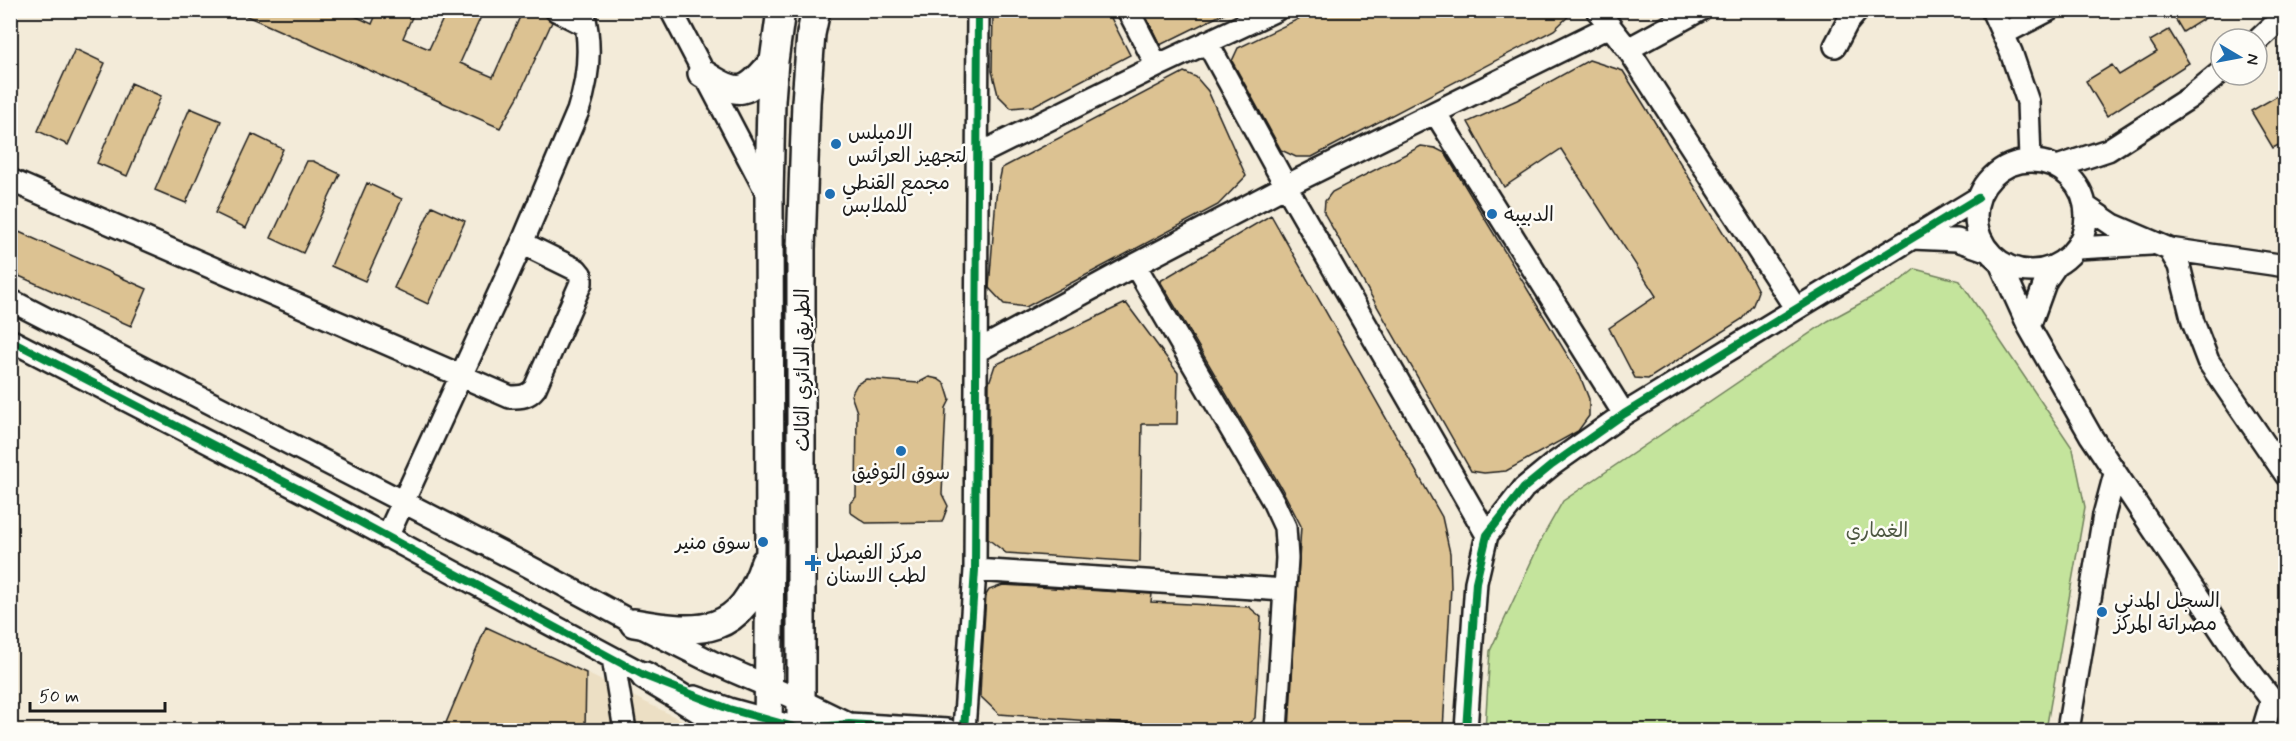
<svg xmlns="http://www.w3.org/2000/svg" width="2296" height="741" font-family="Mynerve,'Playpen Sans Arabic',sans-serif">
	<rect width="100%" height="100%" fill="#f3ebd9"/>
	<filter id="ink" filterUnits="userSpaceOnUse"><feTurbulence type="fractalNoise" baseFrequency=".0167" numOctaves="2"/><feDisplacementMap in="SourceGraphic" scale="12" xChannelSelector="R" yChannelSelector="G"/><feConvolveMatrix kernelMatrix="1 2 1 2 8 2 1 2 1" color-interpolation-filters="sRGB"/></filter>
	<g filter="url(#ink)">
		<!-- built -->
		<path fill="#ecdfc4" d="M 586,673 L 702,730 L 585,730 Z"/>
		<!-- green -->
		<path fill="#c4e49c" stroke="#70805c" stroke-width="1.5" d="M 1915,269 L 1960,281 L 2073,449 L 2085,507 L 2046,730 L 1485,730 L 1490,651 L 1543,536 L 1563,501 L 1828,321 L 1896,284 Z"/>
		<!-- building -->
		<path fill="#dcc292" stroke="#1c1c1c" stroke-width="1.5" d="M 233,10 L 342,10 L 372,24 L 378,10 L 415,10 L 403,38 L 429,49 L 447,10 L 484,10 L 460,63 L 493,77 L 523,10 L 538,10 L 544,13 L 552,22 L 518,97 L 500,128 Z
			M 993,10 L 1107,10 L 1130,55 L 1033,106 L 1011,108 L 998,95 L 992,71 Z
			M 1143,10 L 1231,10 L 1160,45 Z
			M 1317,10 L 1575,10 L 1554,30 L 1312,157 L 1296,157 L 1281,150 L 1232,61 L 1238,48 Z
			M 2170,10 L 2218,10 L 2183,32 Z
			M 2169,30 L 2189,63 L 2107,116 L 2086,81 L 2112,65 L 2119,75 L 2157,52 L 2150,41 Z
			M 75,49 L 105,63 L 68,145 L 38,131 Z
			M 1589,60 L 1623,71 L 1752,279 L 1758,291 L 1753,305 L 1742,319 L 1648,379 L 1635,378 L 1609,328 L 1656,296 L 1561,149 L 1504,187 L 1468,122 L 1517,100 Z
			M 1184,72 L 1196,77 L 1208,91 L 1246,176 L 1218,205 L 1026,307 L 1004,304 L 989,288 L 996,197 L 1002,168 Z
			M 131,83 L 161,96 L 127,176 L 97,163 Z
			M 2286,91 L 2286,141 L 2273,148 L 2251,111 Z
			M 190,108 L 221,121 L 186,203 L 155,190 Z
			M 252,134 L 283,149 L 246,228 L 215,213 Z
			M 1421,146 L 1435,148 L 1445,153 L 1580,376 L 1589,399 L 1589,416 L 1578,431 L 1506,471 L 1484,473 L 1471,471 L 1324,213 L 1325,201 L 1332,192 Z
			M 307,161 L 313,161 L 340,174 L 303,253 L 271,238 Z
			M 367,183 L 402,199 L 365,281 L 331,266 Z
			M 432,206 L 465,221 L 428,304 L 394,288 Z
			M 1271,215 L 1442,517 L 1450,553 L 1451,587 L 1443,730 L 1289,730 L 1301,526 L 1282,489 L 1160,281 Z
			M 10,228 L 147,289 L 131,326 L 10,272 Z
			M 1126,303 L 1178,373 L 1177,424 L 1142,424 L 1140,562 L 1006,553 L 988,539 L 989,383 L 995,365 Z
			M 929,377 L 938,379 L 945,384 L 950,400 L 946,408 L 942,494 L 948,506 L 942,522 L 866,523 L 850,512 L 850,503 L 856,497 L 857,412 L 851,395 L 857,384 L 866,379 L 918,383 Z
			M 1003,585 L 1152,594 L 1151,602 L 1249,607 L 1261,617 L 1255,718 L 1244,727 L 1231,730 L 1206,730 L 999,714 L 980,696 L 981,673 L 986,595 L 989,590 Z
			M 486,627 L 586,673 L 585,730 L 443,730 Z"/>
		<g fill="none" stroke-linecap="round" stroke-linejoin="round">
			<!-- minor casing -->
			<g stroke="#1c1c1c" stroke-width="26">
				<path id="minor" d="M 556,10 L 586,25
					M 671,10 L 769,197
					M 1128,10 L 1157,66
					M 1597,10 L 1628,49 L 1796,309
					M 1992,10 L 2011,52 L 2028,102 L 2030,160
					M 2003,34 L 2049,10
					M 2257,41 L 2286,14
					M 1207,42 L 1286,186 L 1487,535
					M 1835,46 L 1847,23 L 1858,10
					M 1628,49 L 1700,10
					M 1436,114 L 1624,414
					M 977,155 L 1157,66 L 1276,10
					M1976 216a55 55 0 1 1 110 0a55 55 0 1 1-110 0Z
					M 2057,167 L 2108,150 L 2189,98 L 2221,72
					M 10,180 L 510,397 C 521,397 528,397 535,388 L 581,283 L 581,275 L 577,270 L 522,243
					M 2085,206 L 2113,225 L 2169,249 L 2286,266
					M 1912,238 L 1957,240 L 1986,250
					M 2077,248 L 2151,244
					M 2169,249 L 2179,266 L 2193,322 L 2208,361 L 2286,475
					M 2000,263 L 2029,327 L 2091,436 L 2238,656 L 2272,700 L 2263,730
					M 1135,265 L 1273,501 L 1285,527 L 1287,558 L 1276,730
					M 10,300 L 528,566 L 634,623 L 712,662 L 802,701 L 849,724
					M 2029,327 L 2046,280 L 2055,267
					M 10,340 L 310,495 L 658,682
					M 977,351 L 1135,265 L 1286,186 L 1610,26
					M 387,537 L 522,243 L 578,111 C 589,78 592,45 583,10
					M 975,570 L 1285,590
					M 613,658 L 625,730
					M 695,697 L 729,709 L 801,729 L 849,724 L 947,730
					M 964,730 L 975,570 L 978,10
					M 1466,730 L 1476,582 L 1487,535 L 1524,488 L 1552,465 L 1624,414 L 1978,198
					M 2068,730 L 2104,515 L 2115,474"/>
			</g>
			<!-- major casing -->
			<g stroke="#1c1c1c" stroke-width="32">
				<path id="major" d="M 702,73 C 740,98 746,95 774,61
					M 634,623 C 702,635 741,636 765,562
					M 645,676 L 710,715 L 729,730
					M 768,730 L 770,546 L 769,197 L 771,101 L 774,61 L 781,10
					M 801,730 L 801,249 L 806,102 L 811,34 L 816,10"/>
			</g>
			<!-- minor -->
			<use href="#minor" stroke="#fdfcf7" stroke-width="21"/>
			<!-- major -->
			<use href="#major" stroke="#fdfcf7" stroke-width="27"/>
			<!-- cycleway casing -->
			<g stroke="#fdfcf7" stroke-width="11">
				<path id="cycleway" d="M 10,340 L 310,495 L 645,676 L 729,709 L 801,729 L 849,724 L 947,730
					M 964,730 L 975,570 L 978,10
					M 1466,730 L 1476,582 L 1487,535 L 1524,488 L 1552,465 L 1624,414 L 1978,198"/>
			</g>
			<!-- cycleway -->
			<use href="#cycleway" stroke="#00873e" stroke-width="8"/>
		</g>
	</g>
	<!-- markers -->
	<g fill="#1f6fb2" stroke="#fdfcf7" stroke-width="2">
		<circle cx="836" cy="144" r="6"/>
		<circle cx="830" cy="194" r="6"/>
		<circle cx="1492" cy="214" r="6"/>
		<circle cx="901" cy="451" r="6"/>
		<circle cx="763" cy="542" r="6"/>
		<path d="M810 554h6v6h6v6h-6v6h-6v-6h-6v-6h6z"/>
		<circle cx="2102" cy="612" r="6"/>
	</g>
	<g text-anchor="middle" stroke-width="5" stroke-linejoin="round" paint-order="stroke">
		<!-- poi labels -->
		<g font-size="20" fill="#1c1c1c" stroke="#fdfcf7" text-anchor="start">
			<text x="848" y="139">الاميلس<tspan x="848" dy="23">لتجهيز العرائس</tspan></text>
			<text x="842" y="189">مجمع القنطي<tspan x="842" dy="23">للملابس</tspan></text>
			<text x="1504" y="221">الدبيبه</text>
			<text x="901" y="479" text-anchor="middle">سوق التوفيق</text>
			<text x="751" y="549" text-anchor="end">سوق منير</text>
			<text x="826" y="559">مركز الفيصل<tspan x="826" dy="23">لطب الاسنان</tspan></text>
			<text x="2114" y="607">السجل المدني<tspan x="2114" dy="23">مصراتة المركز</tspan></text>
		</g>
		<!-- street labels -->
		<g font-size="20" fill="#1c1c1c" stroke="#fdfcf7">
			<text transform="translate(802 370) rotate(-90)" y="7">الطريق الدائري الثالث</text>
		</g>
		<!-- park labels -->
		<g font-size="20" fill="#4e5842" stroke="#fdfcf7">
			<text x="1877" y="537">الغماري</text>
		</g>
	</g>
	<!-- margin -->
	<rect width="2296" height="741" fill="none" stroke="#fdfcf7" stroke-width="36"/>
	<rect x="18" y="18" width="2260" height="705" fill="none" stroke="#1c1c1c" stroke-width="2" filter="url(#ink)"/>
	<!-- north arrow -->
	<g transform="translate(2239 57) rotate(100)"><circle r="28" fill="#fdfcf7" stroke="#a3a29f" stroke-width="1.5"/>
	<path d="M0-4.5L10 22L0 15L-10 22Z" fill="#1f6fb2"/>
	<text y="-9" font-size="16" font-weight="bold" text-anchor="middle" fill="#1c1c1c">N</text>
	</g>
	<!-- scale -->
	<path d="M30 702v9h135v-9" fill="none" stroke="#1c1c1c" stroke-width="3"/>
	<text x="39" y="702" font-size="18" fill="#1c1c1c" stroke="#fdfcf7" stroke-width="4.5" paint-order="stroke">50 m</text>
</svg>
